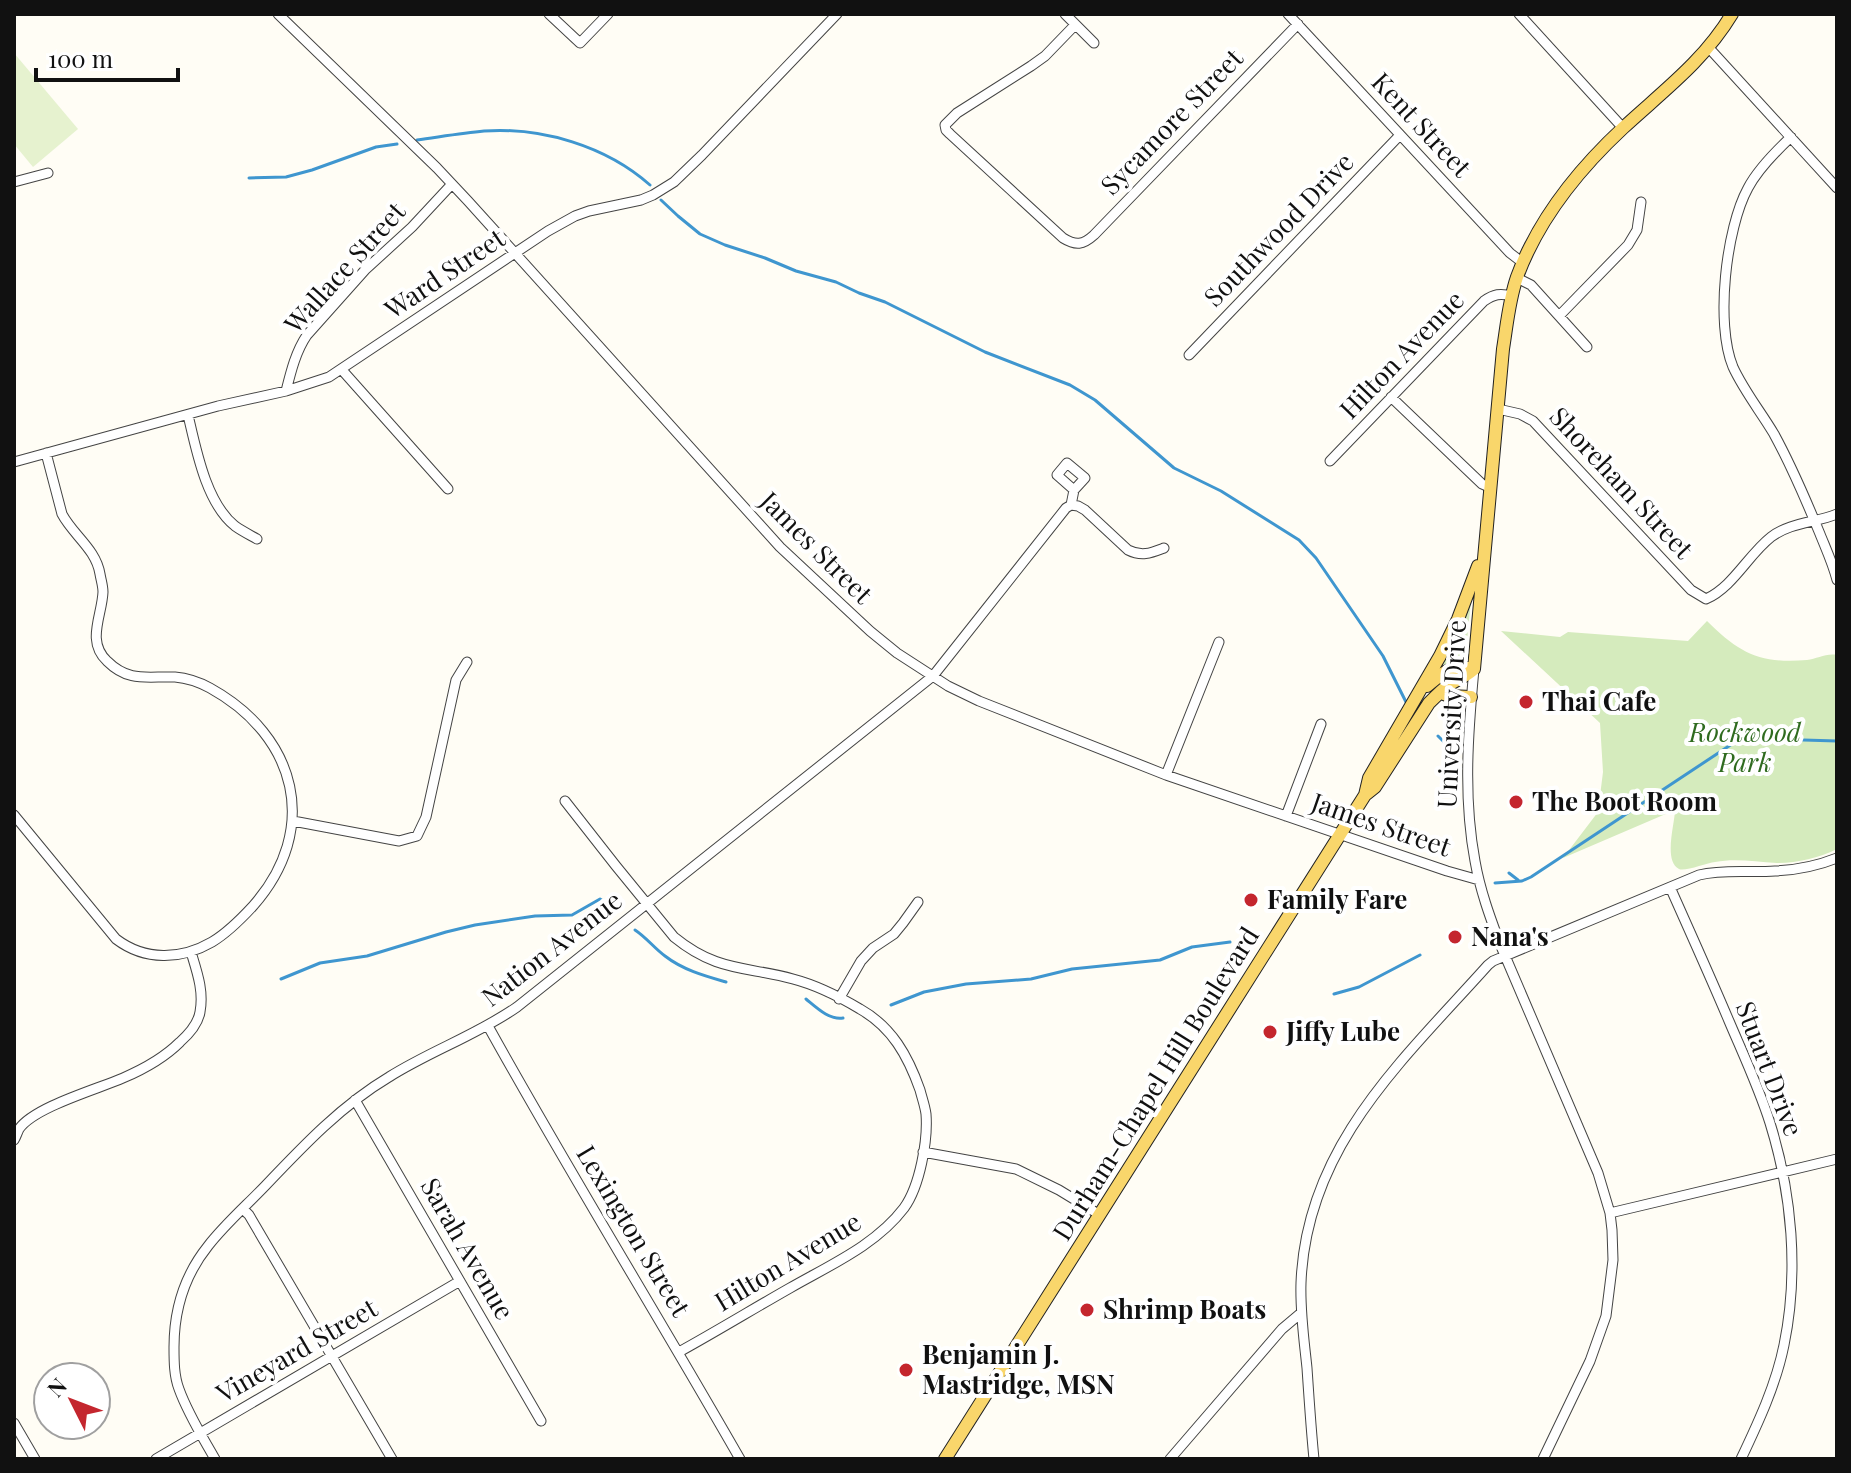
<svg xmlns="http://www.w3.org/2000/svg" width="1851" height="1473" font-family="'Playfair Display',serif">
	<rect width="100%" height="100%" fill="#fffdf5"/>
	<!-- green -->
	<path fill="#d5ebbd" d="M 1471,601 L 1465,659 L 1438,668 Z
		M 1707,621 C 1739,653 1760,664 1807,660 C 1817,659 1826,653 1837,655 L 1837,849 C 1818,858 1798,863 1777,863 C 1755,862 1736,858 1715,862 C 1707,863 1684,872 1679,869 C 1663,861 1675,823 1675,810 L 1563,858 L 1598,812 L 1603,772 L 1600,723 L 1501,631 L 1560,637 L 1568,632 L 1688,641 Z"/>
	<!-- pitch -->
	<path fill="#e6f2cf" d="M 14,53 L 78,129 L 33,167 L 14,144 Z"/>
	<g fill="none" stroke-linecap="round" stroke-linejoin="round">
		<!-- stream -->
		<path stroke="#3f96cf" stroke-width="3" d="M 417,140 C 439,137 462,133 484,131 C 542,127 606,146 650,185
			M 249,178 L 286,177 L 312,170 L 376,147 L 397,144
			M 661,200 L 678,216 L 700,234 L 725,245 L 765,258 L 796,271 L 836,282 L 859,293 L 885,302 L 985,352 L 1070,385 L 1095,400 L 1174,468 L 1221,491 L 1299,540 L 1316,558 L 1383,656 L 1406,702
			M 1438,736 L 1455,753
			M 1509,873 L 1518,880
			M 1495,883 L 1522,881 L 1531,877 L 1741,738 L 1837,741
			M 635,930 C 647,938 654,948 665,956 C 683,970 705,976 726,982
			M 281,979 L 320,963 L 367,956 L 446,932 L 475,925 L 535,916 L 572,915 L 600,899 L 603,901 L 603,905 L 610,911
			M 1334,994 L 1359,987 L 1420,955
			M 806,999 C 817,1008 829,1020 843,1018
			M 891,1005 L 924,992 L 966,984 L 1031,979 L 1072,969 L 1160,960 L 1192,947 L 1230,942"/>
		<!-- minor casing -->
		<g stroke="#444" stroke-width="11">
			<path id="minor" d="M 278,14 L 437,168 L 468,201 L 780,547 L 870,631 L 897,653 L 948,686 L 979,701 L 1166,775 L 1447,871 L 1479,880
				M 549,14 L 580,43 L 608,14
				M 1065,14 L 1094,43
				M 1288,14 L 1510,253 L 1523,263
				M 1519,14 L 1623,128
				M 1075,25 L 1045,56 L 1031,66 L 957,113 L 945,125 L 946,130 L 950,134 L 1063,238 C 1076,246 1083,245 1094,235 L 1298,24
				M 1709,48 L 1837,188
				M 1791,137 C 1775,152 1758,169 1748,188 C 1726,228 1715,324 1733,367 C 1744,391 1761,412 1774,434 C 1792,467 1806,500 1820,534 C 1826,549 1833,564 1837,580
				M 14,182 L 48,173
				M 1517,278 L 1531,285 L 1587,347
				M 1559,316 L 1628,245 L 1637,230 L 1641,202
				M 1189,355 L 1400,135
				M 342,370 L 448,489
				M 286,391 C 291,371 296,351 307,335 L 365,270 L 412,227 L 452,184
				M 1391,397 L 1482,484 L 1491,488
				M 1498,409 L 1520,414 L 1533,421 L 1691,590 L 1706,599 C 1733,587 1748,555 1771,537 C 1791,522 1815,523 1837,514
				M 188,415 C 196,449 206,503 235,526 C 242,531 250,535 257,539
				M 1330,461 L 1484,301 C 1494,294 1500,293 1512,296
				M 14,462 L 218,406 L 286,391 L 329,377 L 548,231 L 575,216 L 589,211 L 641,200 L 653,195 L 674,182 L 702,155 L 837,14
				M 1071,505 L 1078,506 L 1085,510 L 1128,550 C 1142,557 1151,553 1164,548
				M 1071,505 L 1074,490 L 1085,478 L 1067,463 L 1057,475 L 1074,490
				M 1474,669 C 1468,733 1463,797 1475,861 C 1480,890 1490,917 1500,944 L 1598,1173 L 1610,1213 L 1612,1230 L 1613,1260 L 1606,1316 L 1590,1361 L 1543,1459
				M 1166,775 L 1219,642
				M 565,801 L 616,866 L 674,937 C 717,972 745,966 793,979 C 816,985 840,997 860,1009 C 892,1027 908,1056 920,1090 C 922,1098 925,1106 926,1114 C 928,1140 920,1186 904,1208 C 876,1245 830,1265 790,1288 C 753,1309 717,1331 679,1352
				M 14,815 L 116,939 C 145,961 181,960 212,942 C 227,933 241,919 253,906 C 321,829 297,736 210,688 C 199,682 187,678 175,677 C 148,676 129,683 107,661 C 86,641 102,616 103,592 C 103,586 101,580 100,574 C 96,549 73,535 62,514 L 46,453
				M 1286,816 L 1321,724
				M 293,821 L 399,841 L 417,836 L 426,817 L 456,680 L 467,662
				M 1670,887 C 1690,932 1710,976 1729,1021 C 1743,1054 1759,1088 1770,1123 C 1792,1194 1799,1272 1784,1345 C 1776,1385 1758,1423 1741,1459
				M 839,999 L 861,961 L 873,948 L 894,934 L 903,923 L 918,902
				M 488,1026 C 569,1172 657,1314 740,1459
				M 355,1100 L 541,1421
				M 14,1140 C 16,1137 17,1133 19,1129 C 34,1107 98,1089 123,1078 C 144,1069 164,1058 180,1042 C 189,1034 198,1024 200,1012 C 204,991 197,972 191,952
				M 923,1152 L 1016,1169 L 1059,1190 L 1100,1215
				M 243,1209 L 249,1215 L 392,1459
				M 1610,1213 L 1837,1159
				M 14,1423 L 35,1459
				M 156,1459 L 460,1281
				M 215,1459 C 202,1436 188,1414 179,1389 C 174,1376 174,1361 174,1347 C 174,1309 184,1276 208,1246 C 225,1224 247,1205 266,1185 C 304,1145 342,1105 389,1077 C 430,1051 477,1035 517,1007 L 933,676 L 1066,508 L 1071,505
				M 1170,1459 L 1282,1329 L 1301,1313
				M 1314,1459 C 1311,1429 1309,1398 1307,1368 C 1304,1339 1300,1312 1301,1283 C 1306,1146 1403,1060 1488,965 L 1493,961 L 1699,875 C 1724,869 1749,873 1775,871 C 1797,870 1817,866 1837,858"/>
		</g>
		<!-- major casing -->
		<g stroke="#222" stroke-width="14">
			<path id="major" d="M 1474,669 L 1503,349 C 1507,324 1509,300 1517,277 C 1538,220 1579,169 1623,128 C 1663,91 1703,62 1732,14
				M 1427,686 C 1445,672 1449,664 1474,669
				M 1441,693 L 1449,696 L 1471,697
				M 1365,795 L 1369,778 L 1440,656 L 1458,619 L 1478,566
				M 945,1459 L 1365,795 L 1375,787 L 1429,703 C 1435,697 1443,689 1450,684 C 1459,679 1466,676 1474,669"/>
		</g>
		<!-- minor -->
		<use href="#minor" stroke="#fff" stroke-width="9"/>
		<!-- major -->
		<use href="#major" stroke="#f9d66b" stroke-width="12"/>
	</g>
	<!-- markers -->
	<g fill="#c4262e" stroke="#fff" stroke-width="3">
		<circle cx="1526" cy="702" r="8"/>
		<circle cx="1516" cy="802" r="8"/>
		<circle cx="1251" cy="900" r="8"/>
		<circle cx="1455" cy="937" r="8"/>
		<circle cx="1270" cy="1032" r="8"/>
		<circle cx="1087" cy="1310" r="8"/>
		<circle cx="906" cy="1370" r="8"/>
	</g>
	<g text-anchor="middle" stroke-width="8" stroke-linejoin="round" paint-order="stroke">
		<!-- street labels -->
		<g font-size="26" fill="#111" stroke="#fff">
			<text transform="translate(1172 122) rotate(-46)" y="9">Sycamore Street</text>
			<text transform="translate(1421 125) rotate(47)" y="9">Kent Street</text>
			<text transform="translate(1279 230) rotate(-46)" y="9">Southwood Drive</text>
			<text transform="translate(345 268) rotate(-48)" y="9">Wallace Street</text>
			<text transform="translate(445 274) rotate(-34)" y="9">Ward Street</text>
			<text transform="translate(1402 355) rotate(-46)" y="9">Hilton Avenue</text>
			<text transform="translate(1621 483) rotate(47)" y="9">Shoreham Street</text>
			<text transform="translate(816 548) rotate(45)" y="9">James Street</text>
			<text transform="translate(1452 714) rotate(-87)" y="9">University Drive</text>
			<text transform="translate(1381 825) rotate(19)" y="9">James Street</text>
			<text transform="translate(552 949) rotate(-38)" y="9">Nation Avenue</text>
			<text transform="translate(1769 1069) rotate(69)" y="9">Stuart Drive</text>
			<text transform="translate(1156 1084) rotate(-58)" y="9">Durham-Chapel Hill Boulevard</text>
			<text transform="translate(633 1231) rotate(59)" y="9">Lexington Street</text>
			<text transform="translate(467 1249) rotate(60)" y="9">Sarah Avenue</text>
			<text transform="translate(788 1262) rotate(-31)" y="9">Hilton Avenue</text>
			<text transform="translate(297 1351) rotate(-30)" y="9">Vineyard Street</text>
		</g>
		<!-- poi labels -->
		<g font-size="26" font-weight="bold" fill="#111" stroke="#fff" text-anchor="start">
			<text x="1542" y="711">Thai Cafe</text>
			<text x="1532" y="811">The Boot Room</text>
			<text x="1267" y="909">Family Fare</text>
			<text x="1471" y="946">Nana's</text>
			<text x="1286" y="1041">Jiffy Lube</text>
			<text x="1103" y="1319">Shrimp Boats</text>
			<text x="922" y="1364">Benjamin J.<tspan x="922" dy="30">Mastridge, MSN</tspan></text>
		</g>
		<!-- park labels -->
		<g font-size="26" font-style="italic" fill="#2f6b1f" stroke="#fff">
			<text x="1745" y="742">Rockwood<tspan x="1745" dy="30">Park</tspan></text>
		</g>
	</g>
	<!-- border -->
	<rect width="1851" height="1473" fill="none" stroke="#111111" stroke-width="32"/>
	<!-- north arrow -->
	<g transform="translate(72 1401) rotate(312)"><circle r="38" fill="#ffffff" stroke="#a0a0a0" stroke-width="2"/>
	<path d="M0-6L14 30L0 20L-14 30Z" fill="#c4262e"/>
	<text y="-12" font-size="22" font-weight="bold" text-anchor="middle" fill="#111111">N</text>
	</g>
	<!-- scale -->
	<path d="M36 68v12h142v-12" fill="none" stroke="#111111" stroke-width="4"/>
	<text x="48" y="68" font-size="24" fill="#111111" stroke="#ffffff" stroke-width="6" paint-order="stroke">100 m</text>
</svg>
